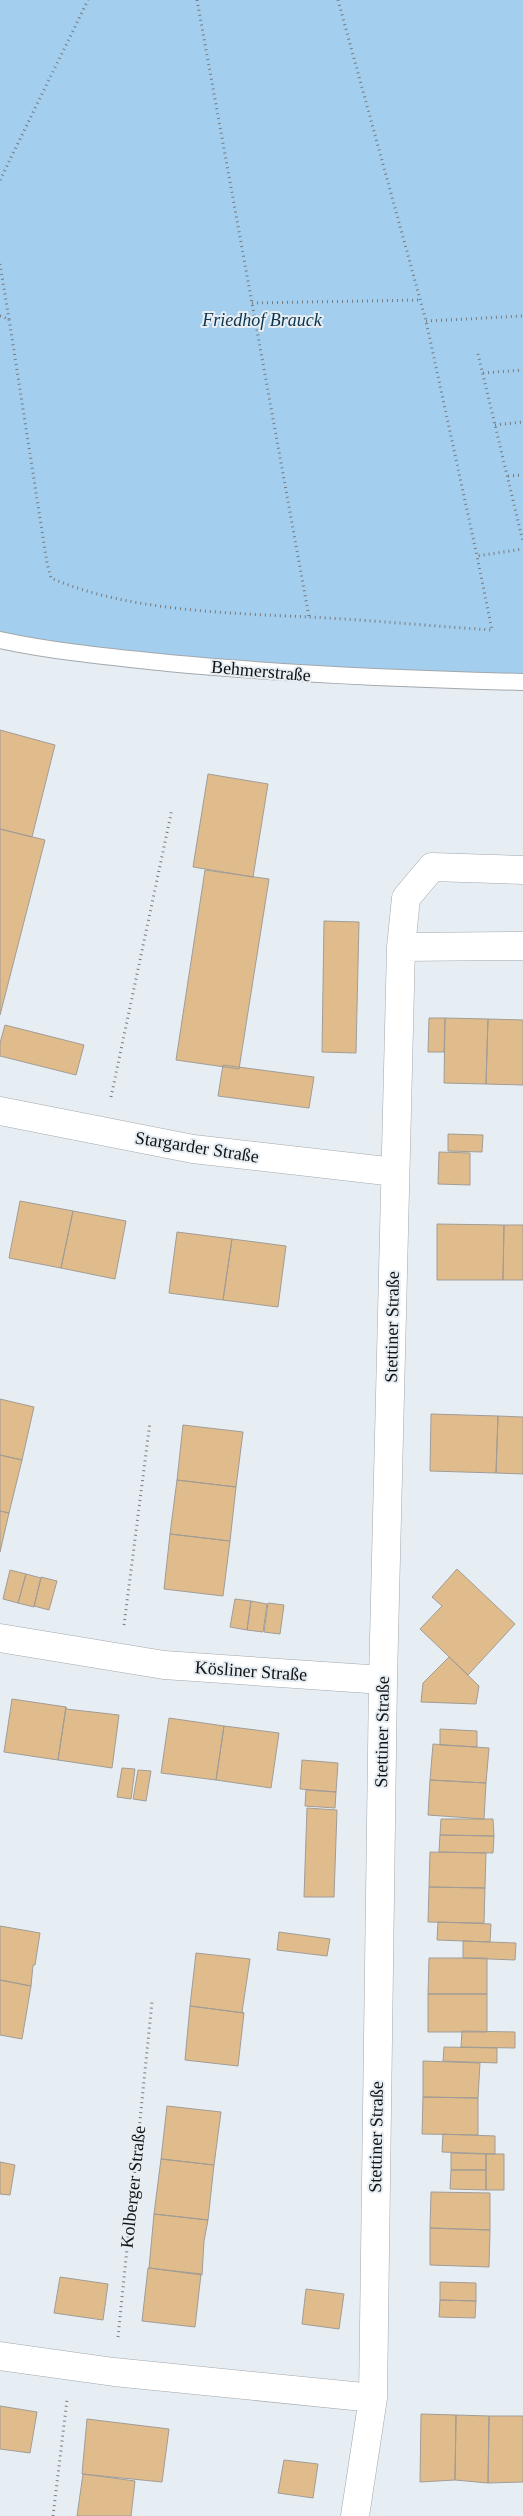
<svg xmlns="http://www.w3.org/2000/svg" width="523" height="2516" font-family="Georgia,serif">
	<rect width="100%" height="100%" fill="#e7eef3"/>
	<!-- green -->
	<path fill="#a4ceed" d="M 0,0 L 523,0 L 523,682 L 372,679 L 0,640 Z"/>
	<!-- building -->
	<path fill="#e0bc8d" stroke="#a19c96" d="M 0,730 L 55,745 L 32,837 L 0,829 Z
		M 208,774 L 268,784 L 253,877 L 193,867 Z
		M 0,829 L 45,840 L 0,1015 Z
		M 205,870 L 269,879 L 239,1069 L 176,1060 Z
		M 324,921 L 359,922 L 356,1053 L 322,1052 Z
		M 429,1018 L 445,1018 L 444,1052 L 428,1052 Z
		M 445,1018 L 488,1019 L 486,1084 L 444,1083 Z
		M 488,1019 L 523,1020 L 523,1085 L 486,1084 Z
		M 5,1025 L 84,1045 L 76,1075 L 0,1056 L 0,1043 Z
		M 223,1065 L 314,1077 L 309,1108 L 218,1096 Z
		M 448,1134 L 483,1135 L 482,1152 L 448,1151 Z
		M 439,1152 L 470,1153 L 470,1185 L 438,1184 Z
		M 20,1201 L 73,1211 L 61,1268 L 9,1258 Z
		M 73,1211 L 126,1221 L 115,1279 L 61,1268 Z
		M 437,1224 L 504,1225 L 503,1280 L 437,1280 Z
		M 504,1225 L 523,1225 L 523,1280 L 503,1280 Z
		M 177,1232 L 232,1239 L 223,1300 L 169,1293 Z
		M 232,1239 L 286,1246 L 278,1307 L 223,1300 Z
		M 0,1399 L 34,1407 L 22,1460 L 0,1455 Z
		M 431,1414 L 498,1416 L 496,1473 L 430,1471 Z
		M 498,1416 L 523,1417 L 523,1474 L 496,1473 Z
		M 183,1425 L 243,1432 L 236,1487 L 177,1480 Z
		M 0,1455 L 22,1460 L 9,1513 L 0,1511 Z
		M 177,1480 L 236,1487 L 230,1541 L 170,1534 Z
		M 0,1511 L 9,1513 L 0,1552 Z
		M 170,1534 L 230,1541 L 223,1596 L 164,1589 Z
		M 457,1569 L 515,1624 L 468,1675 L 420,1629 L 442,1606 L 432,1597 Z
		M 10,1570 L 26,1574 L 18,1603 L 3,1599 Z
		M 26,1574 L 41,1578 L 34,1607 L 18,1603 Z
		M 41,1577 L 57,1581 L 49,1610 L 34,1606 Z
		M 235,1599 L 251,1601 L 247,1630 L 230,1627 Z
		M 251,1601 L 267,1604 L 263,1632 L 247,1630 Z
		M 268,1603 L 284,1605 L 280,1634 L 264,1632 Z
		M 449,1657 L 479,1686 L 476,1704 L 421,1702 L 423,1683 Z
		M 12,1699 L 66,1707 L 58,1760 L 4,1752 Z
		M 66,1707 L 66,1709 L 119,1715 L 112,1768 L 58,1760 Z
		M 169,1718 L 224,1726 L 216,1780 L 161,1773 Z
		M 224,1726 L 279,1733 L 271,1788 L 216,1780 Z
		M 440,1729 L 477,1731 L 477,1747 L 440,1745 Z
		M 433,1744 L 489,1748 L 486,1783 L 430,1780 Z
		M 302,1760 L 338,1763 L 336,1792 L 300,1789 Z
		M 122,1768 L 135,1769 L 131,1799 L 117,1797 Z
		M 138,1770 L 151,1771 L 146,1801 L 133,1799 Z
		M 430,1780 L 486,1783 L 484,1819 L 428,1815 Z
		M 306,1790 L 336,1792 L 335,1808 L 305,1806 Z
		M 307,1808 L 337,1810 L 334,1897 L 304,1897 Z
		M 441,1819 L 493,1819 L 494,1836 L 440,1835 Z
		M 440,1835 L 494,1836 L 493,1853 L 439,1852 Z
		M 430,1852 L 486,1853 L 485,1888 L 429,1887 Z
		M 429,1887 L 485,1888 L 484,1923 L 428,1922 Z
		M 438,1922 L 491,1924 L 490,1942 L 437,1940 Z
		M 0,1926 L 40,1933 L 35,1965 L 33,1965 L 31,1986 L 0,1980 Z
		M 279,1932 L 330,1939 L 327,1956 L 277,1950 Z
		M 463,1941 L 516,1943 L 515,1960 L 463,1958 Z
		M 196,1953 L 250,1959 L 242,2012 L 244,2013 L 190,2006 Z
		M 429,1958 L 487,1958 L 487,1994 L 428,1994 Z
		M 0,1980 L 31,1986 L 22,2039 L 0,2035 Z
		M 428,1994 L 487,1994 L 487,2032 L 428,2032 Z
		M 190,2006 L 244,2013 L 238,2066 L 185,2060 Z
		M 462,2031 L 515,2032 L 515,2048 L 461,2047 Z
		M 444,2047 L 497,2048 L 497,2063 L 443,2061 Z
		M 423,2061 L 480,2063 L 478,2098 L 423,2097 Z
		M 423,2097 L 478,2098 L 478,2135 L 422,2134 Z
		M 167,2106 L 221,2112 L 214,2165 L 161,2159 Z
		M 443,2134 L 495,2136 L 495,2154 L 442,2152 Z
		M 451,2153 L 486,2154 L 486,2170 L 451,2170 Z
		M 486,2154 L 504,2154 L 504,2190 L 486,2190 Z
		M 161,2159 L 214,2165 L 208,2220 L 154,2214 Z
		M 0,2162 L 15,2165 L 10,2195 L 0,2194 Z
		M 451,2170 L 486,2170 L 486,2190 L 450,2189 Z
		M 431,2192 L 490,2193 L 490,2230 L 430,2228 Z
		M 154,2214 L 208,2220 L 204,2241 L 202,2275 L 149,2268 Z
		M 430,2228 L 490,2230 L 489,2267 L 430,2265 Z
		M 148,2268 L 149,2268 L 201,2274 L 195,2327 L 142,2321 Z
		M 60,2277 L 108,2284 L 103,2320 L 54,2313 Z
		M 440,2282 L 476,2283 L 476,2301 L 440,2300 Z
		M 306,2289 L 344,2294 L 339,2329 L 302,2324 Z
		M 440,2300 L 476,2301 L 475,2318 L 439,2317 Z
		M 0,2406 L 37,2412 L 30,2453 L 0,2449 Z
		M 421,2414 L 456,2415 L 455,2480 L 420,2482 Z
		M 456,2415 L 489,2416 L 488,2483 L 455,2480 Z
		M 489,2416 L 523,2416 L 523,2482 L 488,2483 Z
		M 87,2419 L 169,2429 L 162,2482 L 82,2474 Z
		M 284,2460 L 318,2464 L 313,2498 L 278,2493 Z
		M 83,2474 L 135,2481 L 131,2516 L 77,2516 Z"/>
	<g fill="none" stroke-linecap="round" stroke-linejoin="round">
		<!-- service casing -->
		<g stroke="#a2a8ad" stroke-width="18">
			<path id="service" d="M 0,640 C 56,652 112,657 168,663 C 287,674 404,679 523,682"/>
		</g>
		<!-- minor casing -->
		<g stroke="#a2a8ad" stroke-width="29">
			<path id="minor" d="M 523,870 L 432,867 L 406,898 L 401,947 L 523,946
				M 0,1111 L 193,1149 L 395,1172
				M 0,1638 L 164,1665 L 383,1680
				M 0,2356 L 114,2372 L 373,2398
				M 355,2516 L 373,2398 L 383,1680 L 401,947"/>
		</g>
		<!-- path -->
		<path stroke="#777b7e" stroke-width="3" stroke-dasharray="1 4" stroke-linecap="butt" d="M 197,0 L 309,617
			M 338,0 L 426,321 L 477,556
			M 0,180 L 88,0
			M 0,264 L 9,319
			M 252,303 L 420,300
			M 0,316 L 9,319 L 47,563 L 51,578 C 126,611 228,613 309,617 C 370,620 431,626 492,630 L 477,556 L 523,549
			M 426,321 L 523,316
			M 478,354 L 523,542
			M 483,373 L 523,370
			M 495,425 L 523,422
			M 508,476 L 523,475
			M 111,1097 L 172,809
			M 124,1625 L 150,1422
			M 118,2337 L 152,2002
			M 53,2516 L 67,2400"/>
		<!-- service -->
		<use href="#service" stroke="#fff" stroke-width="16"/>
		<!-- minor -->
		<use href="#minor" stroke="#fff" stroke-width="28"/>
	</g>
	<g text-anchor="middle" stroke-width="4" stroke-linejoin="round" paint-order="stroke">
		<!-- park labels -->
		<g font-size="18" font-style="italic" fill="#0b344d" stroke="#e7eef3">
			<text x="262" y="326">Friedhof Brauck</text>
		</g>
		<!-- street labels -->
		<g font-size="18" fill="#101214" stroke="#e7eef3">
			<text transform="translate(261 671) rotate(5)" y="6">Behmerstraße</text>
			<text transform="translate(197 1147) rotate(9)" y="6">Stargarder Straße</text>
			<text transform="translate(392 1327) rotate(-89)" y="6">Stettiner Straße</text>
			<text transform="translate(251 1671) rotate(4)" y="6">Kösliner Straße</text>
			<text transform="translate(382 1732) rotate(-89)" y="6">Stettiner Straße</text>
			<text transform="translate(376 2137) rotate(-89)" y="6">Stettiner Straße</text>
			<text transform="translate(133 2187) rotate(-84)" y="6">Kolberger Straße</text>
		</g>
	</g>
</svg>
